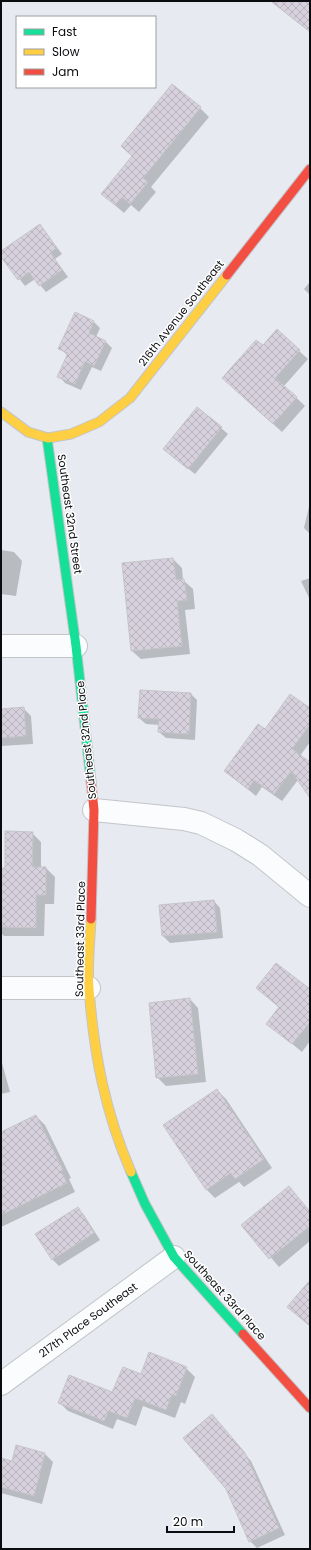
<svg xmlns="http://www.w3.org/2000/svg" width="311" height="1550" font-family="Poppins,sans-serif">
	<defs>
		<pattern id="building-cross-hatch" width="8" height="8" patternUnits="userSpaceOnUse"><rect width="8" height="8" fill="#d7d1de"/><path d="M0 0l8 8M0 8l8-8" fill="none" stroke="#b7b2bd"/></pattern>
	</defs>
	<rect width="100%" height="100%" fill="#e7eaf0"/>
	<!-- shadow -->
	<path fill="#0003" d="M 270,1 L 310,1 L 310,32 Z
		M 200,108 L 209,117 L 151,187 L 156,192 L 139,212 L 131,205 L 124,213 L 102,194 L 133,157 L 122,146 Z
		M 40,225 L 62,254 L 55,259 L 68,277 L 46,292 L 35,279 L 25,286 L 1,255 L 1,252 Z
		M 310,282 L 310,295 L 304,289 Z
		M 94,322 L 100,328 L 96,337 L 105,341 L 112,348 L 101,371 L 92,367 L 81,390 L 65,383 L 59,376 L 68,356 L 60,348 Z
		M 277,331 L 308,359 L 284,386 L 305,406 L 282,432 L 232,387 Z
		M 221,428 L 228,434 L 195,474 L 171,455 Z
		M 310,502 L 310,534 L 304,528 Z
		M 1,550 L 14,552 L 22,561 L 16,596 L 1,594 Z
		M 173,559 L 182,568 L 183,580 L 193,589 L 195,609 L 185,610 L 190,654 L 141,659 L 132,651 Z
		M 310,578 L 310,600 L 301,581 Z
		M 191,694 L 197,700 L 195,740 L 166,738 L 159,732 L 160,725 L 146,724 L 139,718 Z
		M 23,708 L 31,716 L 33,744 L 1,746 L 1,710 Z
		M 310,710 L 310,742 L 300,756 L 310,766 L 310,797 L 298,780 L 282,801 L 262,787 L 256,796 L 225,771 L 265,731 Z
		M 32,833 L 41,842 L 41,868 L 46,868 L 55,877 L 54,904 L 45,904 L 44,936 L 4,936 L 1,933 L 1,869 L 6,869 Z
		M 214,901 L 220,908 L 223,938 L 170,943 L 163,936 L 160,906 Z
		M 258,988 L 310,990 L 310,1041 L 302,1052 L 267,1023 L 280,1008 Z
		M 190,999 L 198,1008 L 206,1082 L 166,1086 L 157,1077 Z
		M 1,1059 L 10,1092 L 1,1094 Z
		M 217,1090 L 226,1099 L 272,1168 L 244,1187 L 239,1182 L 215,1198 L 206,1189 Z
		M 36,1116 L 45,1125 L 71,1178 L 69,1179 L 75,1192 L 1,1227 L 1,1133 Z
		M 289,1187 L 310,1211 L 310,1241 L 279,1267 L 243,1225 Z
		M 78,1208 L 84,1215 L 100,1240 L 59,1266 L 52,1259 Z
		M 186,1368 L 195,1377 L 185,1404 L 181,1402 L 175,1418 L 143,1406 L 136,1426 L 117,1419 L 113,1429 L 68,1411 L 59,1402 L 113,1394 L 141,1375 Z
		M 212,1415 L 251,1461 L 285,1535 L 257,1548 L 250,1541 Z
		M 45,1454 L 53,1462 L 42,1504 L 1,1493 L 1,1459 L 12,1462 Z"/>
	<!-- building -->
	<path fill="url(#building-cross-hatch)" stroke="#c5c5ca" d="M 271,1 L 310,1 L 310,32 Z
		M 172,84 L 201,107 L 143,178 L 148,182 L 130,204 L 122,197 L 115,205 L 101,194 L 132,156 L 121,146 Z
		M 40,224 L 57,248 L 50,252 L 62,270 L 39,286 L 29,272 L 18,280 L 1,257 L 1,251 Z
		M 75,312 L 94,321 L 89,333 L 106,341 L 94,366 L 85,361 L 75,384 L 57,377 L 68,353 L 58,349 Z
		M 277,329 L 300,350 L 275,378 L 297,397 L 273,424 L 222,378 L 256,340 L 263,345 Z
		M 197,407 L 222,427 L 188,469 L 163,449 Z
		M 173,558 L 176,580 L 184,579 L 187,600 L 177,601 L 182,646 L 131,651 L 122,563 Z
		M 140,690 L 191,693 L 189,734 L 158,732 L 159,719 L 138,718 Z
		M 290,694 L 310,708 L 310,724 L 292,749 L 310,762 L 310,798 L 291,771 L 274,794 L 254,780 L 248,789 L 224,771 L 258,724 L 265,729 Z
		M 24,707 L 26,736 L 1,738 L 1,709 Z
		M 5,831 L 33,832 L 32,867 L 46,867 L 46,895 L 36,895 L 36,928 L 1,927 L 1,868 L 5,868 Z
		M 214,900 L 217,932 L 162,936 L 159,905 Z
		M 276,963 L 310,989 L 310,1022 L 292,1044 L 266,1024 L 279,1007 L 256,988 Z
		M 190,998 L 198,1074 L 156,1078 L 149,1003 Z
		M 217,1089 L 264,1159 L 235,1179 L 231,1173 L 206,1190 L 163,1125 Z
		M 36,1115 L 63,1170 L 61,1171 L 67,1183 L 1,1215 L 1,1132 Z
		M 289,1186 L 310,1212 L 310,1226 L 269,1259 L 241,1225 Z
		M 78,1207 L 94,1233 L 52,1260 L 35,1234 Z
		M 310,1280 L 310,1326 L 287,1307 Z
		M 149,1352 L 187,1367 L 176,1396 L 172,1394 L 166,1410 L 135,1398 L 127,1418 L 109,1411 L 104,1421 L 58,1403 L 69,1375 L 112,1392 L 123,1367 L 141,1374 Z
		M 212,1414 L 245,1453 L 279,1528 L 249,1542 L 226,1489 L 183,1438 Z
		M 16,1445 L 45,1453 L 34,1496 L 1,1487 L 1,1458 L 12,1461 Z"/>
	<g fill="none" stroke-linecap="round" stroke-linejoin="round">
		<!-- street casing -->
		<g stroke="#c3c5c9" stroke-width="24">
			<path id="street" d="M 1,646 L 76,646
				M 94,810 L 184,819 L 201,823 L 236,840 L 260,855 L 310,896
				M 1,988 L 89,988
				M 1,1384 L 174,1257"/>
		</g>
		<!-- fast casing -->
		<g stroke="#c3c5c9" stroke-width="11">
			<path id="fast" d="M 47,438 L 76,646 L 91,781
				M 131,1172 L 145,1204 L 174,1257 L 243,1334"/>
		</g>
		<!-- slow casing -->
		<g stroke="#c3c5c9" stroke-width="11">
			<path id="slow" d="M 1,412 L 28,432 L 48,438 L 71,434 L 99,422 L 130,398 L 227,275
				M 91,919 C 90,942 87,966 89,989 C 94,1054 105,1112 131,1172"/>
		</g>
		<!-- jam casing -->
		<g stroke="#c3c5c9" stroke-width="11">
			<path id="jam" d="M 227,275 L 310,169
				M 91,781 L 94,810 L 91,919
				M 243,1334 L 310,1408"/>
		</g>
		<!-- street -->
		<use href="#street" stroke="#fbfcfd" stroke-width="22"/>
		<!-- fast -->
		<use href="#fast" stroke="#16e098" stroke-width="9"/>
		<!-- slow -->
		<use href="#slow" stroke="#ffcf43" stroke-width="9"/>
		<!-- jam -->
		<use href="#jam" stroke="#f24e42" stroke-width="9"/>
	</g>
	<g text-anchor="middle" stroke-width="3" stroke-linejoin="round" paint-order="stroke">
		<!-- street labels -->
		<g font-size="11" fill="#0b0c10" stroke="#fff">
			<text transform="translate(181 313) rotate(-52)" y="4">216th Avenue Southeast</text>
			<text transform="translate(70 514) rotate(82)" y="4">Southeast 32nd Street</text>
			<text transform="translate(86 740) rotate(-96)" y="4">Southeast 32nd Place</text>
			<text transform="translate(80 939) rotate(-89)" y="4">Southeast 33rd Place</text>
			<text transform="translate(225 1295) rotate(48)" y="4">Southeast 33rd Place</text>
			<text transform="translate(88 1320) rotate(-36)" y="4">217th Place Southeast</text>
		</g>
	</g>
	<!-- border -->
	<rect width="311" height="1550" fill="none" stroke="#0b0c10" stroke-width="4"/>
	<!-- legend -->
	<rect x="16" y="16" width="140" height="72" fill="#ffffff" stroke="#9d9e9f"/>
	<rect x="24" y="29" width="20" height="6" fill="#16e098" stroke="#9d9e9f"/>
	<text x="52" y="36" font-size="12" fill="#0b0c10">Fast</text>
	<rect x="24" y="49" width="20" height="6" fill="#ffcf43" stroke="#9d9e9f"/>
	<text x="52" y="56" font-size="12" fill="#0b0c10">Slow</text>
	<rect x="24" y="69" width="20" height="6" fill="#f24e42" stroke="#9d9e9f"/>
	<text x="52" y="76" font-size="12" fill="#0b0c10">Jam</text>
	<!-- scale -->
	<path d="M167 1526v6h67v-6" fill="none" stroke="#0b0c10" stroke-width="2"/>
	<text x="173" y="1526" font-size="12" fill="#0b0c10" stroke="#ffffff" stroke-width="3" paint-order="stroke">20 m</text>
</svg>
